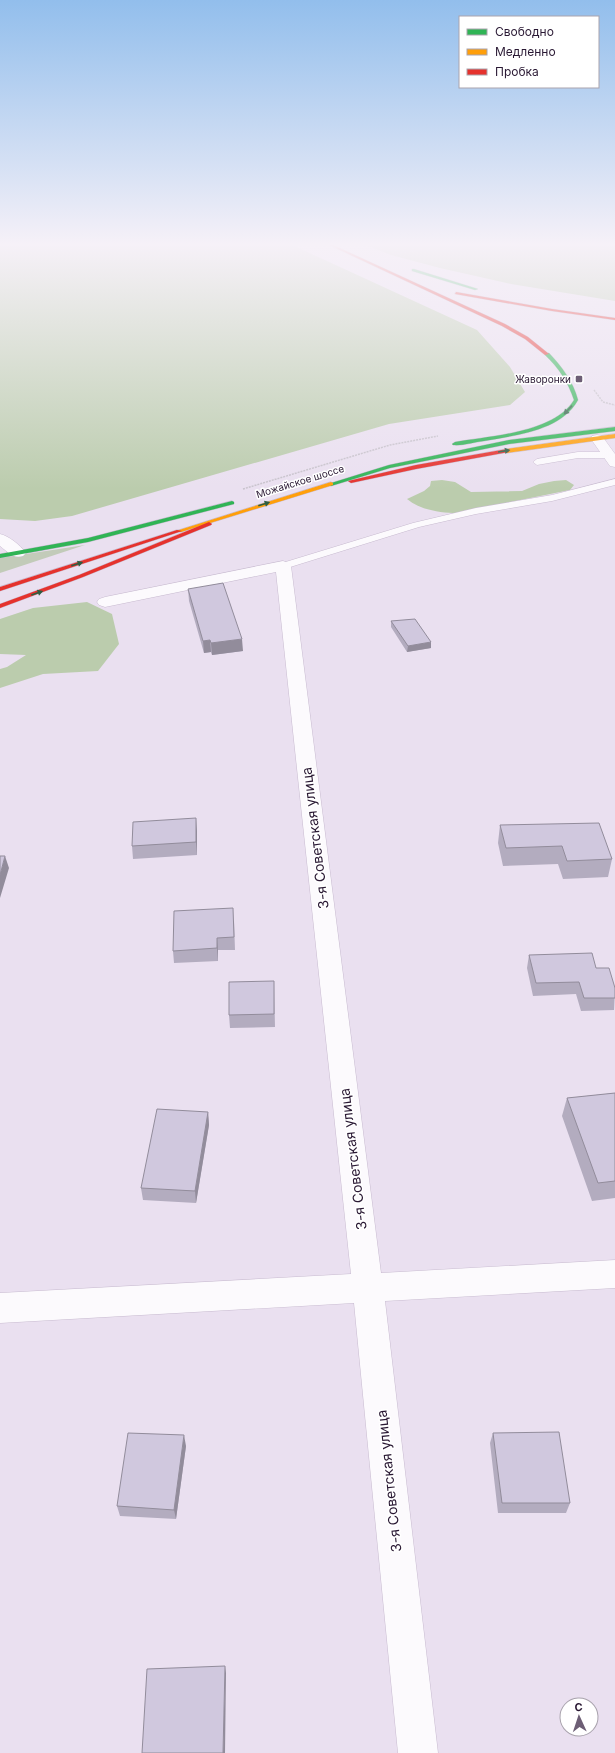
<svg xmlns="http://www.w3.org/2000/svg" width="615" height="1753" font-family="Inter,sans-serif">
	<rect width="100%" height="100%" fill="#eae0f0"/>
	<!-- green -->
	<path fill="#c2cbb9" d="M 85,545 L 0,573 L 0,558 Z"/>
	<!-- forest -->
	<path fill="#bbccad" d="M 0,244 L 290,244 L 477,330 L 510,367 L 525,392 L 510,405 L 389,424 L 72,516 L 35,521 L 0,519 Z
		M 363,244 L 615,244 L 615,301 L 511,284 L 440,268 L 391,255 Z
		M 442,480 L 455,482 L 471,492 L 522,491 L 539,484 L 554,481 L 566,480 L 574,485 L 570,490 L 457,513 C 441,513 420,510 407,499 L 424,491 L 430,486 L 431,481 Z
		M 87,602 L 112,614 L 119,644 L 98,671 L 43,674 L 0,688 L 0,669 L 7,667 L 26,655 L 0,654 L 0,619 L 33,608 Z"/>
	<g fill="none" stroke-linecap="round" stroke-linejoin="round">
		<!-- lane casing -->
		<g stroke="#c8bbd0" stroke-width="1">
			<path id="lane" d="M 578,452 L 610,452 L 614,455 L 610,458 L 578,458 L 537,465 L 533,462 L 537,459 Z
				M 615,479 L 615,485 L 552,501 L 476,514 L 419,527 L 287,568 L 279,568 L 278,566 L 279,564 L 413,523 L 476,508 L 552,495 Z"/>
		</g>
		<!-- street casing -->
		<g stroke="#c8bbd0" stroke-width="1">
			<path id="street" d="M 597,435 L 602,436 L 615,454 L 615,467 L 610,466 L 591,439 L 592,436 Z
				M 0,534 C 9,536 20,545 26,553 L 23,556 C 13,559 8,552 0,546 Z
				M 283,561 L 289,563 L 291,566 L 381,1273 L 615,1260 L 615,1288 L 385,1301 L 438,1753 L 398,1753 L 354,1303 L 0,1323 L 0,1293 L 351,1274 L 276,572 L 105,607 L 99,605 L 97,602 L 99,599 L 105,597 Z"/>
		</g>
		<!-- fast casing -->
		<g stroke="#c8bbd0" stroke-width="1">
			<path id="fast" d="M 412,269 L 414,269 L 478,289 L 475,290 L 412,271 Z
				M 545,353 L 549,353 C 562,367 573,381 578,400 C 561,431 516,435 484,441 C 474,442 463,446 453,445 L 452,444 L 455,442 C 489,436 554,433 574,400 C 568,382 559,368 545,355 Z
				M 615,427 L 615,431 L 509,444 L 390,468 L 331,486 L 328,484 L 389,465 L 509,440 Z
				M 232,501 L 234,502 L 234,504 L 88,542 L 0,558 L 0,554 L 88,538 Z"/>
		</g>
		<!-- slow casing -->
		<g stroke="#c8bbd0" stroke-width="1">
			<path id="slow" d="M 615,434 L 615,438 L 507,453 L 504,451 L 507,449 Z
				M 331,482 L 333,483 L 333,485 L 181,532 L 176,531 Z"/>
		</g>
		<!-- jam casing -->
		<g stroke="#c8bbd0" stroke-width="1">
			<path id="jam" d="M 327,244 L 331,244 L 505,324 L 528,337 L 549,354 L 545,355 L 525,339 L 502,326 Z
				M 456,292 L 552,309 L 615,318 L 615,320 L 552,311 L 455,294 Z
				M 507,449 L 509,450 L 509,452 L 416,469 L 351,483 L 348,481 L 416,465 Z
				M 209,522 L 212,524 L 211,525 L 83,577 L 0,608 L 0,604 L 79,575 Z
				M 177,530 L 182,531 L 0,591 L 0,587 Z"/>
		</g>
		<!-- path-far1 -->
		<path stroke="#c8c3cc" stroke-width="1" stroke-dasharray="1.5 1" stroke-linecap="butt" d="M 392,254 L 421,250 L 420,244"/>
		<!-- path -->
		<path stroke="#c8c3cc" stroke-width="1.5" stroke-dasharray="2 1" stroke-linecap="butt" d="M 594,390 L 603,402 L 615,405
			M 243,489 L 390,445 L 438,436"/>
		<!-- lane -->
		<use href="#lane" fill="#fcfafd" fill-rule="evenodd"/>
		<!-- street -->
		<use href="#street" fill="#fcfafd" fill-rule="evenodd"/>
		<!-- fast -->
		<use href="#fast" fill="#30b455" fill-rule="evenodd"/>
		<!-- slow -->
		<use href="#slow" fill="#ff9f0a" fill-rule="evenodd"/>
		<!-- jam -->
		<use href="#jam" fill="#e5322d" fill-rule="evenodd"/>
	</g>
	<!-- wall -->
	<path fill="#b3acbf" d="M 188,589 L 243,651 L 212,655 L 211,652 L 204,653 L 189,601 Z
		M 391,621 L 431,648 L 407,652 L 391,627 Z
		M 500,825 L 612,859 L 608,877 L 563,879 L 558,864 L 503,866 L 498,843 Z
		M 197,831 L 197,855 L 133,859 L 132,846 Z
		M 234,921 L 235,950 L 218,950 L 218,961 L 174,963 L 173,951 Z
		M 529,955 L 596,968 L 615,988 L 614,1010 L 581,1011 L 576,994 L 533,996 L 527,968 Z
		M 274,981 L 275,1027 L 230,1028 L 229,1015 Z
		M 615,1093 L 615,1198 L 592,1201 L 562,1116 L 567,1098 Z
		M 208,1112 L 209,1125 L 196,1203 L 143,1200 L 141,1188 Z
		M 493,1433 L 570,1503 L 566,1513 L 498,1513 L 490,1443 Z
		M 186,1446 L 176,1519 L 120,1516 L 117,1506 Z"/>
	<!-- shaded-wall -->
	<path fill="#928c9b" d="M 242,639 L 243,651 L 212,655 L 211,643 Z
		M 210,640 L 211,652 L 204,653 L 203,641 Z
		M 431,642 L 431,648 L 407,652 L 408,646 Z
		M 196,818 L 197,831 L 197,855 L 196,842 Z
		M 5,856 L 9,868 L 0,898 L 0,875 Z
		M 217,938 L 218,950 L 218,961 L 217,948 Z
		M 208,1112 L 209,1125 L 196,1203 L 195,1191 Z
		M 184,1435 L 186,1446 L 176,1519 L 174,1510 Z
		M 225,1666 L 226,1673 L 225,1753 L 223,1753 Z"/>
	<!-- building -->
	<path fill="#d0c8de" stroke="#928c9b" d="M 223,583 L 242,639 L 211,643 L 210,640 L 203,641 L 188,589 Z
		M 415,619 L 431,642 L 408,646 L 391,621 Z
		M 196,818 L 196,842 L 132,846 L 133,822 Z
		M 599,823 L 612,859 L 567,861 L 562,846 L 506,848 L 500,825 Z
		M 0,856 L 5,856 L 0,875 Z
		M 233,908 L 234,937 L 217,938 L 217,948 L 173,951 L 174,911 Z
		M 592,953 L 596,968 L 609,968 L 615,988 L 615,998 L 584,998 L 579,982 L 536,983 L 529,955 Z
		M 274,981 L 274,1014 L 229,1015 L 229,982 Z
		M 615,1093 L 615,1181 L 598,1183 L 567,1098 Z
		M 157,1109 L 208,1112 L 195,1191 L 141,1188 Z
		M 559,1432 L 570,1503 L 502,1503 L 493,1433 Z
		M 128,1433 L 184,1435 L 174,1510 L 117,1506 Z
		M 225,1666 L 223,1753 L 142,1753 L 147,1669 Z"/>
	<!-- one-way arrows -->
	<defs><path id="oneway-solid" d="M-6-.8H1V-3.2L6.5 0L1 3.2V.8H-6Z"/></defs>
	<g fill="#2c5e42">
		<use href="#oneway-solid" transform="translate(568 410) rotate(133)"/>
		<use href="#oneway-solid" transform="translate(504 451) rotate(-9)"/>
		<use href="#oneway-solid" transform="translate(264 504) rotate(-18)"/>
		<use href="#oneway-solid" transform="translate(77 564) rotate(-18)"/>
		<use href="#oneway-solid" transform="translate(37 593) rotate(-19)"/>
	</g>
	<!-- sky -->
	<linearGradient id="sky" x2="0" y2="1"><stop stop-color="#92beec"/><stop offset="0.5" stop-color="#f6f1f8"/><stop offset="1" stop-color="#f6f1f8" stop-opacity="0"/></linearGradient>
	<rect width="615" height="489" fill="url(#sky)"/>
	<!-- markers -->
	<rect fill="#6d5e75" stroke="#fff" stroke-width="1.5" x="575" y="375" width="8" height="8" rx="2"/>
	<g text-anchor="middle" stroke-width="3" stroke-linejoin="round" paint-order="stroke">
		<!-- far-poi labels -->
		<g font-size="10" fill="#291833" stroke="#fff" text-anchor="end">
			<text x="571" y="383">Жаворонки</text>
		</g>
		<!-- far-street labels -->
		<g font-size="10" fill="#291833" stroke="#fff">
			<text transform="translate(300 481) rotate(-17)" y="4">Можайское шоссе</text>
		</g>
		<!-- near-street labels -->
		<g font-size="14" fill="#291833" stroke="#fff">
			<text transform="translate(315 838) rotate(-97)" y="5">3-я Советская улица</text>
			<text transform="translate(353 1159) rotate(-97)" y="5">3-я Советская улица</text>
			<text transform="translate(389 1481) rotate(-96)" y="5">3-я Советская улица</text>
		</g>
	</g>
	<!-- legend -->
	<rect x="459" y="16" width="140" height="72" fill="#ffffff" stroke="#a9a3ad"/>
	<rect x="467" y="29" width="20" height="6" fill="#30b455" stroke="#a9a3ad"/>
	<text x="495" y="36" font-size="12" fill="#291833">Свободно</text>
	<rect x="467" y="49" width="20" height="6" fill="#ff9f0a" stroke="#a9a3ad"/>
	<text x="495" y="56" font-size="12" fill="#291833">Медленно</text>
	<rect x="467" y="69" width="20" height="6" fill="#e5322d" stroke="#a9a3ad"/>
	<text x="495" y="76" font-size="12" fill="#291833">Пробка</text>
	<!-- north arrow -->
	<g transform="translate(579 1717) rotate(357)"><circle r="19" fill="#ffffff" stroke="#a9a3ad"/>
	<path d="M0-3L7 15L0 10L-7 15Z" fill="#6d5e75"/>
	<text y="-6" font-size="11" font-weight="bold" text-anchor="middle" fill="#291833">С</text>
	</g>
</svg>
